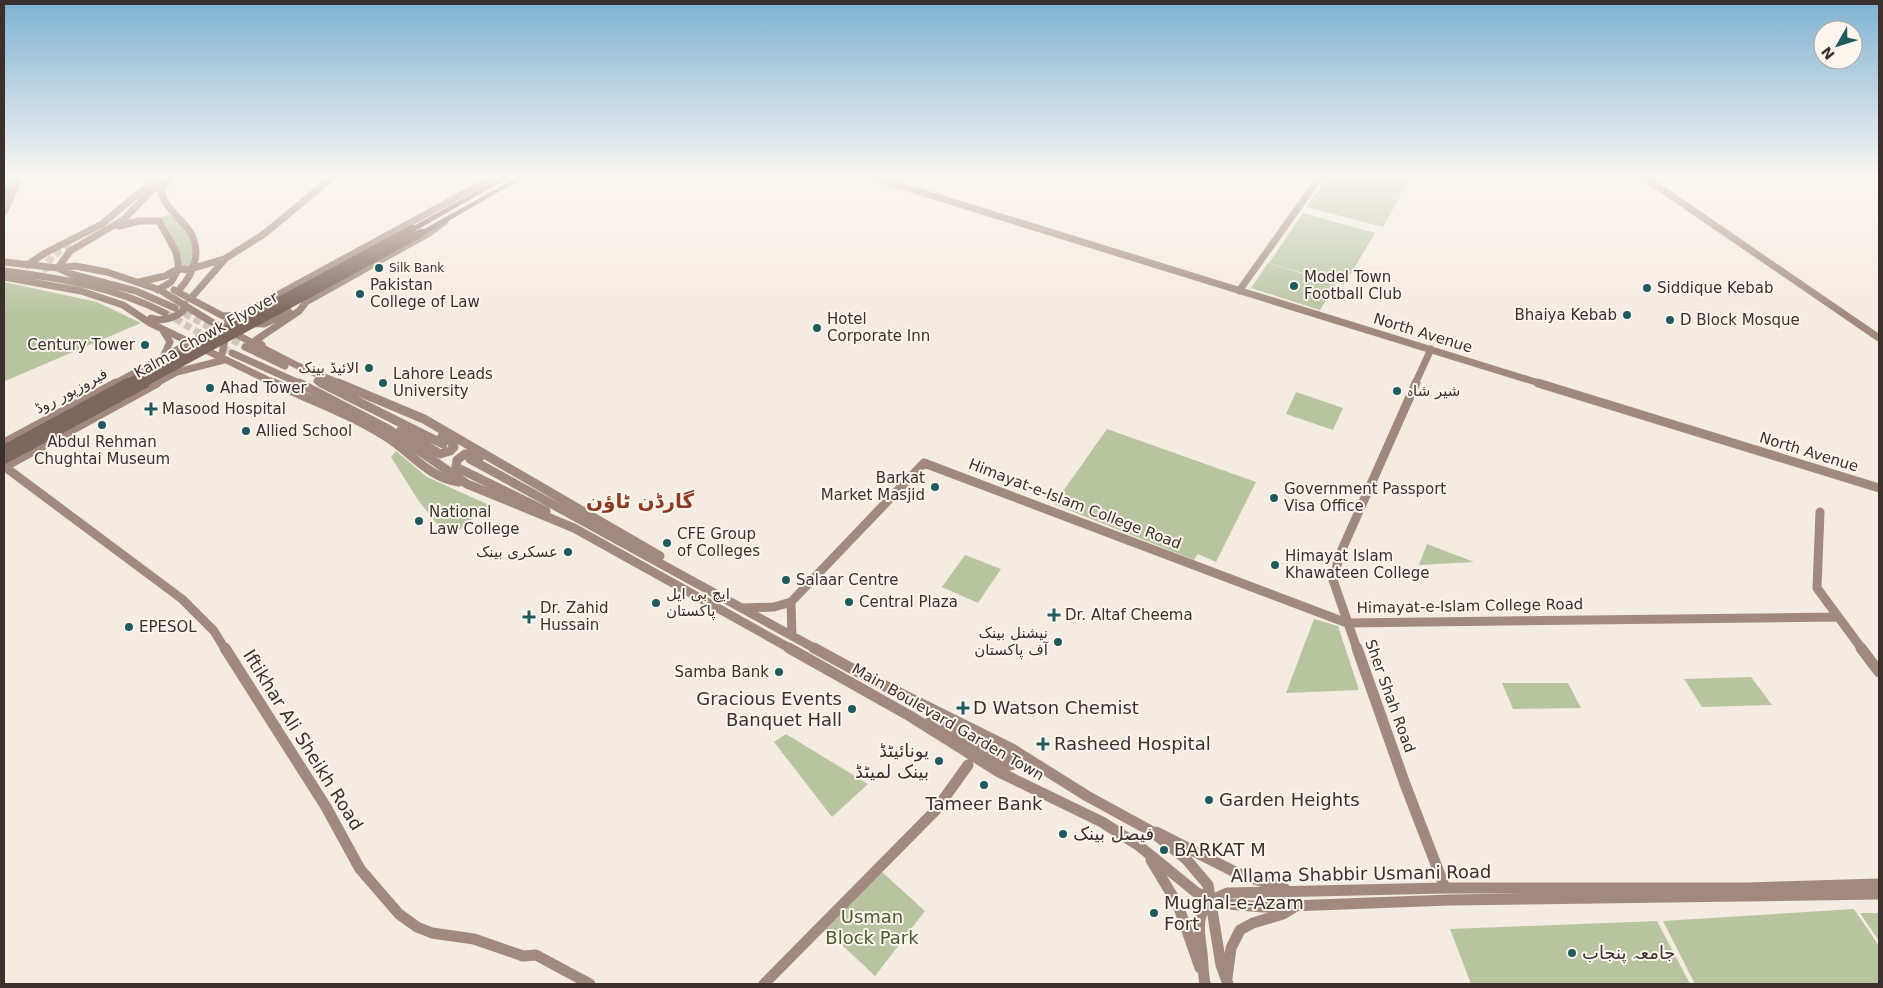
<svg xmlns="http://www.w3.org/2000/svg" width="1883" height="988" font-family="'DejaVu Sans','Noto Naskh Arabic',sans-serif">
	<rect width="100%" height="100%" fill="#f4ebe1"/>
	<!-- green -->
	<path fill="#b8c4a0" d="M 1327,177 L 1402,177 L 1410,179 L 1383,227 L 1306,207 Z
		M 1303,213 L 1375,233 L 1344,285 L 1269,263 Z
		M 173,214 L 190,232 L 196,261 L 184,270 L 158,218 Z
		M 1268,263 L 1336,284 L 1320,310 L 1251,288 Z
		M 4,282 L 97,302 L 141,323 L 5,381 Z
		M 1296,392 L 1343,408 L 1333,430 L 1286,414 Z
		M 1107,429 L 1256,482 L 1216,562 L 1198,554 L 1194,560 L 1054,504 Z
		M 396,451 L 427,477 L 489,505 L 452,536 L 445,534 L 418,500 L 391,457 Z
		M 1427,544 L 1474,562 L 1419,565 Z
		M 965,555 L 1001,569 L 978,603 L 942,587 Z
		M 1314,619 L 1338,626 L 1359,690 L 1286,693 Z
		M 1751,677 L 1772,705 L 1702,707 L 1684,679 Z
		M 1502,683 L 1568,683 L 1581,708 L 1513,709 Z
		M 786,734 L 868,784 L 832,817 L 774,742 Z
		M 882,872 L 925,911 L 875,976 L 825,929 Z
		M 1854,909 L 1879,946 L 1879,984 L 1695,984 L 1663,921 Z
		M 1860,913 L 1879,913 L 1879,941 Z
		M 1657,921 L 1690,984 L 1471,984 L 1450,929 Z"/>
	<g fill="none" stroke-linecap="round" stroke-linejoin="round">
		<!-- secondary-tunnel -->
		<path stroke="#cfc6bd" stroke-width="7" stroke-dasharray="7 4" stroke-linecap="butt" d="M 47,272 L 45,268 L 52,256 L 75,243
			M 175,308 L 245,347
			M 166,313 L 232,353"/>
		<!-- secondary-far2 -->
		<path stroke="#a18a7d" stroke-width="7" d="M 170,177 L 151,191 L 123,220 L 70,251 L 58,268 L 71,274 L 136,291 L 175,308
			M 872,177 L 1542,384
			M 1644,177 L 1879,338
			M 167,183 L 161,190 C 164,206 175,213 185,225 C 204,246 196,272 178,291
			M 4,197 L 13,177
			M 4,212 L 20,177
			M 119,226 L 139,221 L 159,221 L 176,252 L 179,268 L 171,282 L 158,290
			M 4,262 L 58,268 L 75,266 L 107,272 L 160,290 L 210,321 L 298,366 L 341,384
			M 27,265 L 45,253 L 102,224 L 158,177
			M 4,271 C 60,278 114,287 165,313
			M 4,277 L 81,291 L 123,305 L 150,323 L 276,384
			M 139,282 L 165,276 L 179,268 L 187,270 L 224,259
			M 174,290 L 223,316 L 237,315
			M 1239,291 L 1320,177
			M 191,298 L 226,258 L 264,234 L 333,177
			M 151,318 C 163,322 173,319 183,311 L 185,304
			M 248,323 L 264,324 L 289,312
			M 162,329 L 170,342 L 163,357
			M 262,345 L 256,340 L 299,311 L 306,302 L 431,232 L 445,221
			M 245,347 L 285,366
			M 232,353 L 301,384
			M 221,359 L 226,334
			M 317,381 L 323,384
			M 114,384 L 494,177
			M 155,384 L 177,372 L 224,360
			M 1415,384 L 1431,349"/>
		<!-- secondary-far1 -->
		<path stroke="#a18a7d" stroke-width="9" d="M 274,383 C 311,400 350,414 385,436 C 410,451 428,478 459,482
			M 299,383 L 388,429 L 467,484 L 574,528 L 791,649
			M 321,383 L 443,444
			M 338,383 L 424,419 L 660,556
			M 1538,383 L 1879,488
			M 401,430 L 440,454 L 450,451 L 454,447 L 451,441 L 442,436
			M 4,443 L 116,383
			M 480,457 L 465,454 L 457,460 L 456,467 L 546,511
			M 470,459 L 816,649
			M 4,467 L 157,383
			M 5,467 L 182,599 L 214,631 L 225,649
			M 1820,512 L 1817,588 L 1862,649
			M 791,602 L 792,636
			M 743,608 L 774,607 L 791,602 L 924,463 L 1347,623 L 1837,617
			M 1357,649 L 1333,580 L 1340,554 L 1416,383"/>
		<!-- secondary -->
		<path stroke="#a18a7d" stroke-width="11" d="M 225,648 L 326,807 L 360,869 L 399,914 L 417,927 L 432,933 L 474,939 L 523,956 L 536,955 L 590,984
			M 789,648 L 910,716 L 999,772 L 1102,822 L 1138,845 L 1197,893 L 1227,904 L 1263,907 L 1450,900 L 1879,894
			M 814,648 L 869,678 L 1012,749 L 1087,796 L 1151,831 L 1186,859 L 1208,885 L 1221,965 L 1228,984
			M 1357,648 L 1405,784 L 1445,888
			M 1861,648 L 1879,672
			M 929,723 L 1006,766 L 1014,764 L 1012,758 L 944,721
			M 1156,832 L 1239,874 L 1285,889
			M 1151,860 L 1178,905 L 1200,968
			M 1227,978 L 1231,948 L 1240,930 L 1253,923 L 1283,914 L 1296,906
			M 764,984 L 935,811 L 968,765
			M 1205,984 C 1203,974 1203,963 1202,953 C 1198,923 1194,906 1227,893 L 1445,888 L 1746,888 L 1879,884"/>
		<!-- primary -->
		<path fill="#7d675c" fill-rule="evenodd" d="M 502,177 L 510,177 L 415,231 L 409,231 L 408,229 Z
			M 517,177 L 525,177 L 424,235 L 418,235 L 417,233 Z"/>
		<!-- primary-bridge-far1 -->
		<path stroke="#7d675c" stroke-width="8" d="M 126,384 L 412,229
			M 142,384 L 421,233"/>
		<!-- primary-bridge -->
		<path stroke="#7d675c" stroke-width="10" d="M 4,450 L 128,383
			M 4,459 L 145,383"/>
	</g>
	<!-- sky -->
	<linearGradient id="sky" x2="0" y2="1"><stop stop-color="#7eb2d2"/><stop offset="0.56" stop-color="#faf6f2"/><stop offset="1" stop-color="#faf6f2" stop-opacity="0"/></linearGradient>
	<rect width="1883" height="315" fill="url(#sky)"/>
	<!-- markers -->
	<g fill="#1f5a5e" stroke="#fbf5ee" stroke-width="2">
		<circle cx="379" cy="268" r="5"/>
		<circle cx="1294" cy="286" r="5"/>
		<circle cx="1647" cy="288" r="5"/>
		<circle cx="360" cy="294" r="5"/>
		<circle cx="1627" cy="315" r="5"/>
		<circle cx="1670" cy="320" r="5"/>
		<circle cx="817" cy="328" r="5"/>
		<circle cx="145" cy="345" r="5"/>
		<circle cx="369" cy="368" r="5"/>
		<circle cx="383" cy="383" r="5"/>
		<circle cx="210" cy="388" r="5"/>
		<circle cx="1397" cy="391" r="5"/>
		<path d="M148.5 401.5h5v5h5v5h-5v5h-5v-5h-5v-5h5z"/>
		<circle cx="102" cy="425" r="5"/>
		<circle cx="246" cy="431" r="5"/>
		<circle cx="935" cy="487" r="5"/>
		<circle cx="1274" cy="498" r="5"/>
		<circle cx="419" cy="521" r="5"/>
		<circle cx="667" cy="543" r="5"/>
		<circle cx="568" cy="552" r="5"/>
		<circle cx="1275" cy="565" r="5"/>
		<circle cx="786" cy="580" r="5"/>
		<circle cx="849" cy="602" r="5"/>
		<circle cx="656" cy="603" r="5"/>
		<path d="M1051.5 607.5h5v5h5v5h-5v5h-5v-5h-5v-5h5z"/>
		<path d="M526.5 609.5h5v5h5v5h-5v5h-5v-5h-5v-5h5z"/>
		<circle cx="129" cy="627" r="5"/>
		<circle cx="1058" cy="642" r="5"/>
		<circle cx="779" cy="672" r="5"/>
		<path d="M960.5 700.5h5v5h5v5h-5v5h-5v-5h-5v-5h5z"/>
		<circle cx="852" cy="709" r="5"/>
		<path d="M1040.5 736.5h5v5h5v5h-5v5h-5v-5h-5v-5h5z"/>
		<circle cx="939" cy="761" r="5"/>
		<circle cx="984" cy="785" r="5"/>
		<circle cx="1209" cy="800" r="5"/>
		<circle cx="1063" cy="834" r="5"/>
		<circle cx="1164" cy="850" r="5"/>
		<circle cx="1154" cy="913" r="5"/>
		<circle cx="1572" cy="953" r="5"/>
	</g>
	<g text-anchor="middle" stroke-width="4" stroke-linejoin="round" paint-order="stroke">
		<!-- far-poi labels -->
		<g font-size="12" fill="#3b302b" stroke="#fbf5ee" text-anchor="start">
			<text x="389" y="272">Silk Bank</text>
		</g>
		<!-- poi labels -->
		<g font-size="15" fill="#3b302b" stroke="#fbf5ee" text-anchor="start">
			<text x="1304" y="282">Model Town<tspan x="1304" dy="17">Football Club</tspan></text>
			<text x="370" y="290">Pakistan<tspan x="370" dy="17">College of Law</tspan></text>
			<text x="1657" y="293">Siddique Kebab</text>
			<text x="1617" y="320" text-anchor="end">Bhaiya Kebab</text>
			<text x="827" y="324">Hotel<tspan x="827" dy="17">Corporate Inn</tspan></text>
			<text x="1680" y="325">D Block Mosque</text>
			<text x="135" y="350" text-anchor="end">Century Tower</text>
			<text x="359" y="373" text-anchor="end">الائیڈ بینک</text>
			<text x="393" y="379">Lahore Leads<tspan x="393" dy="17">University</tspan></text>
			<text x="220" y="393">Ahad Tower</text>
			<text x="1407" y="396">شیر شاہ</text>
			<text x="162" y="414">Masood Hospital</text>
			<text x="256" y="436">Allied School</text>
			<text x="102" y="447" text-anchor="middle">Abdul Rehman<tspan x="102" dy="17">Chughtai Museum</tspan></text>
			<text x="925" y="483" text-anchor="end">Barkat<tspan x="925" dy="17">Market Masjid</tspan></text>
			<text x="1284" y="494">Government Passport<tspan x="1284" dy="17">Visa Office</tspan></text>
			<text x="429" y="517">National<tspan x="429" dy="17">Law College</tspan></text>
			<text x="677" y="539">CFE Group<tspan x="677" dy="17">of Colleges</tspan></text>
			<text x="558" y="557" text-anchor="end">عسکری بینک</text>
			<text x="1285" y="561">Himayat Islam<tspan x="1285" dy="17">Khawateen College</tspan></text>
			<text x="796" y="585">Salaar Centre</text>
			<text x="666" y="599">ایچ بی ایل<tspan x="666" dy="17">پاکستان</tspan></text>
			<text x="859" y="607">Central Plaza</text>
			<text x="540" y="613">Dr. Zahid<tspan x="540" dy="17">Hussain</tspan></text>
			<text x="1065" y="620">Dr. Altaf Cheema</text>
			<text x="139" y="632">EPESOL</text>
			<text x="1048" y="638" text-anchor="end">نیشنل بینک<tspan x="1048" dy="17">آف پاکستان</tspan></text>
			<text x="769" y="677" text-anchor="end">Samba Bank</text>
		</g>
		<!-- street labels -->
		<g font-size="15" fill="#3b302b" stroke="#fbf5ee">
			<text transform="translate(1423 333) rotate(17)" y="5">North Avenue</text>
			<text transform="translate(206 335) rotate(-29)" y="5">Kalma Chowk Flyover</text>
			<text transform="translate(71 391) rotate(-28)" y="5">فیروزپور روڈ</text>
			<text transform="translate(1809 452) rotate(17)" y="5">North Avenue</text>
			<text transform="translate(1075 504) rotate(21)" y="5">Himayat-e-Islam College Road</text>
			<text transform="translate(1470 606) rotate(-1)" y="5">Himayat-e-Islam College Road</text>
			<text transform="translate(1390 696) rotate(70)" y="5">Sher Shah Road</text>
			<text transform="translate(948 722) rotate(30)" y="5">Main Boulevard Garden Town</text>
		</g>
		<!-- near-poi labels -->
		<g font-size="18" fill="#3b302b" stroke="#fbf5ee" text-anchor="start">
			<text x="842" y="705" text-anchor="end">Gracious Events<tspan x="842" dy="21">Banquet Hall</tspan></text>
			<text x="973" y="714">D Watson Chemist</text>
			<text x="1054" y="750">Rasheed Hospital</text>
			<text x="929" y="757" text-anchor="end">یونائیٹڈ<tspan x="929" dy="21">بینک لمیٹڈ</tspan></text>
			<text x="1219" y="806">Garden Heights</text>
			<text x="984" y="810" text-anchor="middle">Tameer Bank</text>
			<text x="1073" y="840">فیصل بینک</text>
			<text x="1174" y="856">BARKAT M</text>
			<text x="1164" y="909">Mughal-e-Azam<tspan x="1164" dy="21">Fort</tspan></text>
			<text x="1582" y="959">جامعہ پنجاب</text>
		</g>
		<!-- near-street labels -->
		<g font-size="18" fill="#3b302b" stroke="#fbf5ee">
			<text transform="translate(303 740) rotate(58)" y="6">Iftikhar Ali Sheikh Road</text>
			<text transform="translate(1361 874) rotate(-1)" y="6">Allama Shabbir Usmani Road</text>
		</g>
		<!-- near-park labels -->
		<g font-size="18" fill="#4a5a2e" stroke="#fbf5ee">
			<text x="872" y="923">Usman<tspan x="872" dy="21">Block Park</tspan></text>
		</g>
		<!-- district labels -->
		<g font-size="20" font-weight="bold" fill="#8c3b22" stroke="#fbf5ee">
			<text x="640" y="508">گارڈن ٹاؤن</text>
		</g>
	</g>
	<!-- border -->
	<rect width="1883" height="988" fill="none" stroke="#3b302b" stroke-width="10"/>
	<!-- north arrow -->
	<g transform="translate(1838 45) rotate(231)"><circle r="24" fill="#fbf5ee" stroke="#aea6a0"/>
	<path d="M0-4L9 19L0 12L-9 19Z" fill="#1f5a5e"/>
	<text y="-8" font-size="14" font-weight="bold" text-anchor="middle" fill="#3b302b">N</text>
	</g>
</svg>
